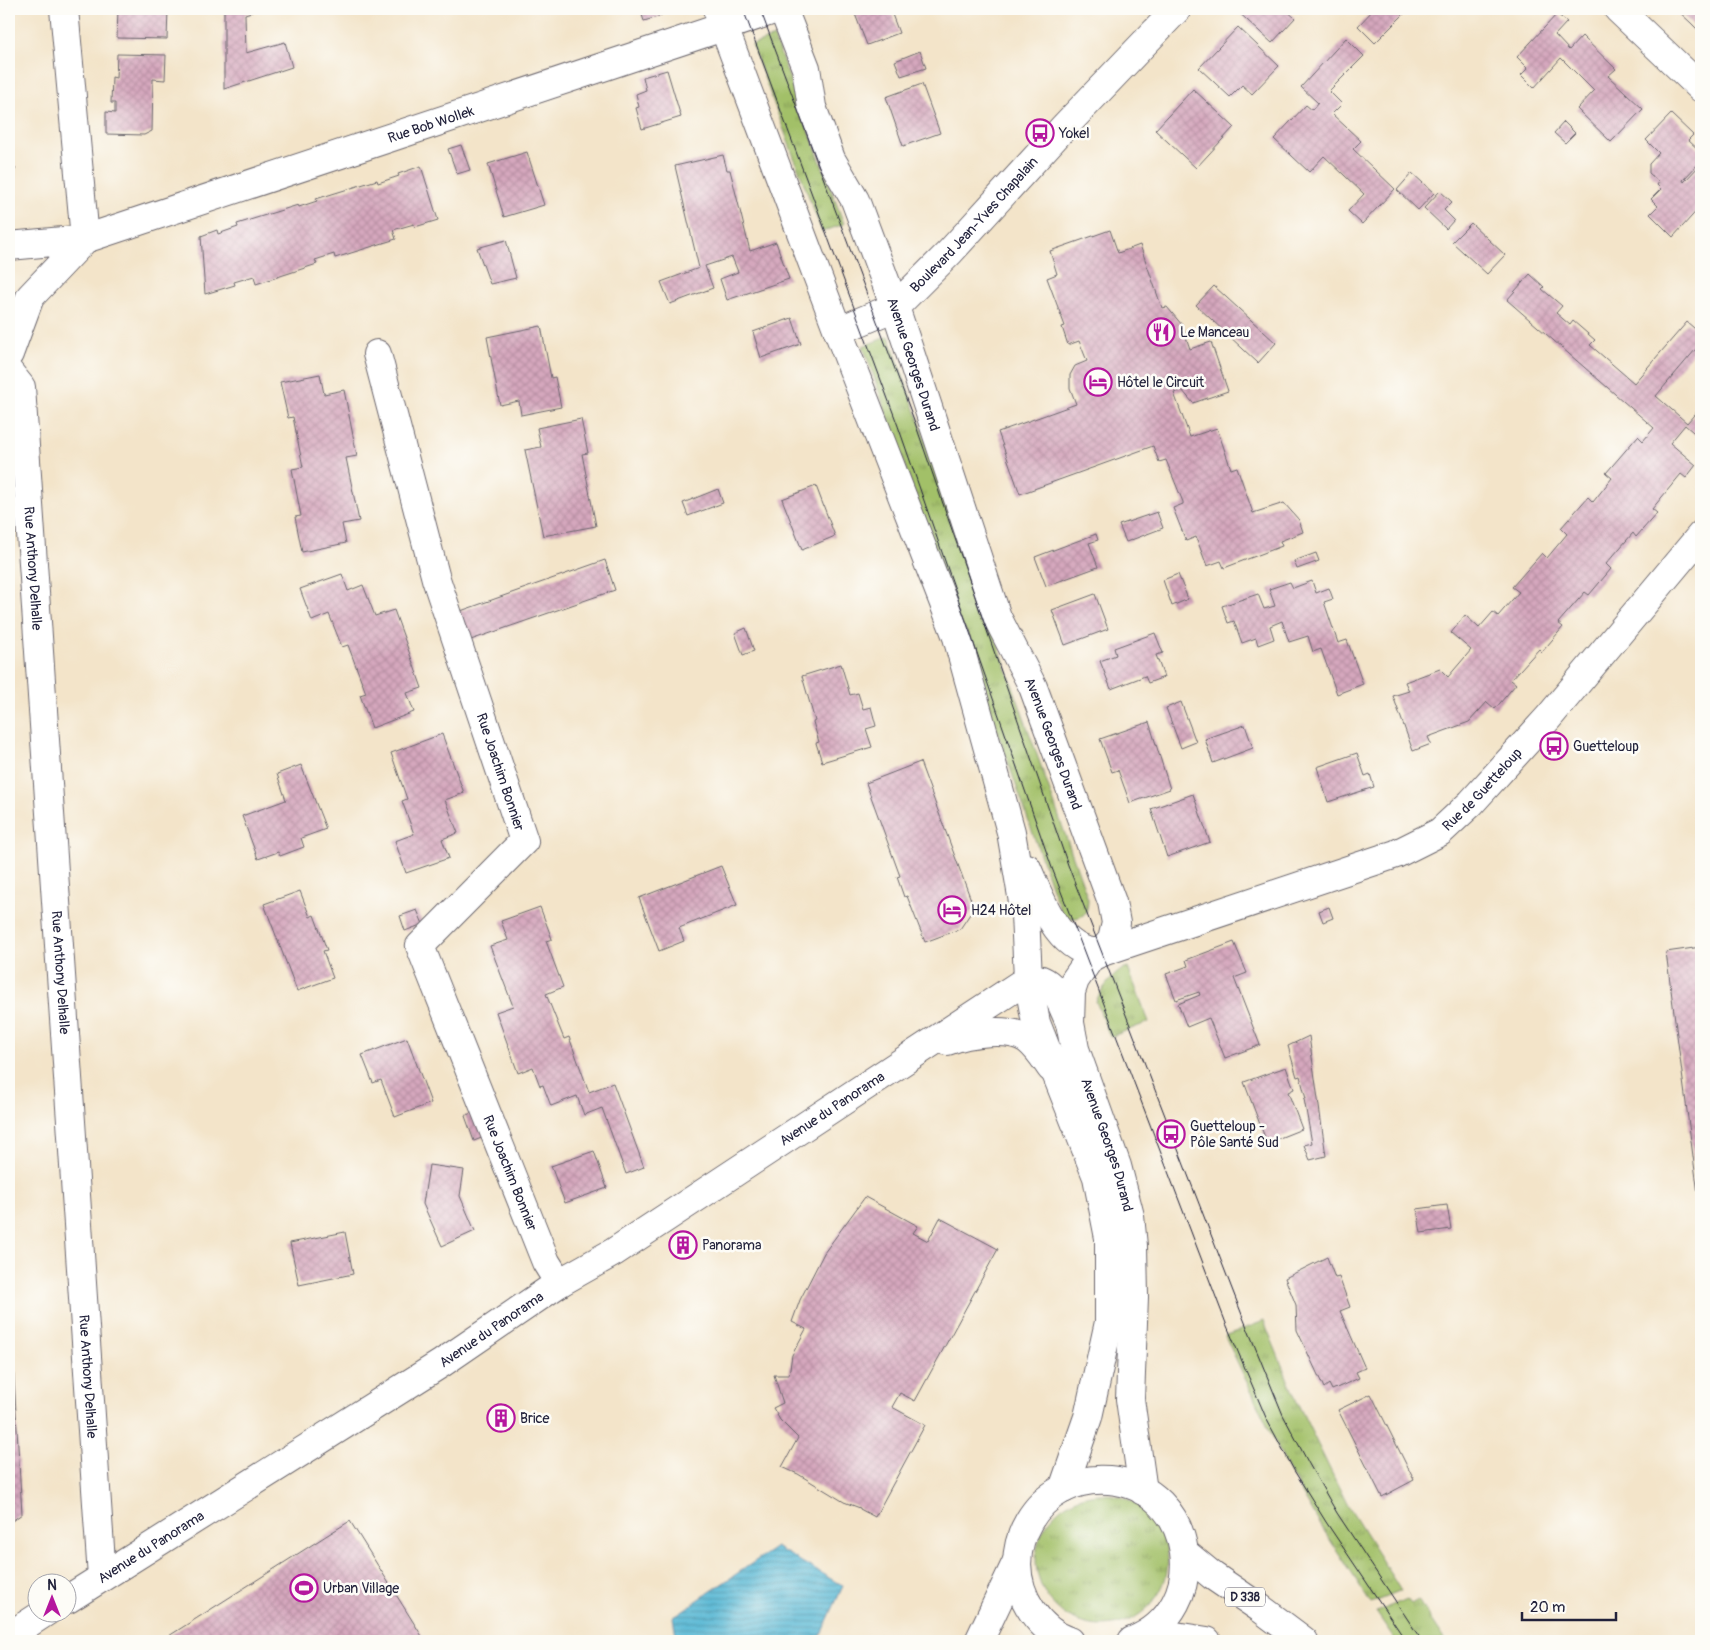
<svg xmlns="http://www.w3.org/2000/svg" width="1710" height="1650" font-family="Pangolin,sans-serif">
	<defs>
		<pattern id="grass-tufts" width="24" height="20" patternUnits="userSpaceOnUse" patternTransform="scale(1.25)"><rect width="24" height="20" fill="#a2c068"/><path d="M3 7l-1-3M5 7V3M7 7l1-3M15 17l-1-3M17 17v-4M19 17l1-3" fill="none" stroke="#849c57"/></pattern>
		<pattern id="water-rules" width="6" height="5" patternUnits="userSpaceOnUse" patternTransform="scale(1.25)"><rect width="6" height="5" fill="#56b7d4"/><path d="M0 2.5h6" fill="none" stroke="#4794ad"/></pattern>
		<pattern id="building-cross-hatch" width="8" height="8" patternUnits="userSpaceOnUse" patternTransform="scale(1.25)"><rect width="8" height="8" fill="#d5a7bd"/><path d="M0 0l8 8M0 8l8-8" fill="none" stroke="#b78fa3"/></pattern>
	</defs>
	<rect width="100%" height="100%" fill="#fdfcf7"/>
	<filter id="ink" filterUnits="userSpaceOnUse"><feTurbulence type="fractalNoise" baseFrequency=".02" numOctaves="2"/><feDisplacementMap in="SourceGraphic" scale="10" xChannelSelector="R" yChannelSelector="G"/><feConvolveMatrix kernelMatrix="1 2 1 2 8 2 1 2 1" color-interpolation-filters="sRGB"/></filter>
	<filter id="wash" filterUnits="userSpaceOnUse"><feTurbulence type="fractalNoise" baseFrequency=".0096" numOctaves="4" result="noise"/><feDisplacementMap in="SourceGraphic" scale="20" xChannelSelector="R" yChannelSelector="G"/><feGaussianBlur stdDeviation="1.12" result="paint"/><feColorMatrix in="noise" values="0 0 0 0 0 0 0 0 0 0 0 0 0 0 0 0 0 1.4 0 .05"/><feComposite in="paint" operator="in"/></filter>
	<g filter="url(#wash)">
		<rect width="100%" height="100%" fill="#f3e4c9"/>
		<!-- grass -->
		<path fill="url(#grass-tufts)" stroke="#627152" d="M 774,37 L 844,224 L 822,232 L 752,45 Z
			M 889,336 L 1088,899 C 1088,916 1082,919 1066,918 L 1061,912 L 1054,894 L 863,346 Z
			M 1124,968 L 1128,968 L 1149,1022 L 1110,1037 L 1096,1001 C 1103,987 1111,977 1124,968 Z
			M 1264,1321 L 1297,1402 L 1348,1506 L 1401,1591 L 1371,1603 L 1321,1526 L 1287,1467 L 1225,1336 Z
			M1036 1560a66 66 0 1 1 132 0a66 66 0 1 1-132 0Z
			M 1407,1599 L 1411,1604 L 1418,1600 L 1445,1641 L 1396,1641 L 1376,1612 Z"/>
		<!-- water -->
		<path fill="url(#water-rules)" stroke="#3c6c88" d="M 776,1547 L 843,1586 L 818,1641 L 677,1641 L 673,1617 Z"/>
		<g id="blocks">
			<!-- building -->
			<path fill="url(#building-cross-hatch)" d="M 118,9 L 168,9 L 167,39 L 117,38 Z
				M 224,9 L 261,9 L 245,14 L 246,53 L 285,42 L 292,67 L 224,89 Z
				M 640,9 L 659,9 L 661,16 L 644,21 Z
				M 853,9 L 890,9 L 899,33 L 867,45 Z
				M 1235,9 L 1285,9 L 1295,18 L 1272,43 Z
				M 1374,9 L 1409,9 L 1375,43 L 1358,26 Z
				M 1676,9 L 1701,9 L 1701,33 L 1691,23 Z
				M 1557,14 L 1567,22 L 1555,35 L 1569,50 L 1582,36 L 1616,69 L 1608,76 L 1643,109 L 1611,142 L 1577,109 L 1594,91 L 1561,58 L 1534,88 L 1521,75 L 1528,68 L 1517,57 Z
				M 1238,27 L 1279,66 L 1252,94 L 1242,85 L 1230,97 L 1199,68 Z
				M 1346,38 L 1364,56 L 1329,91 L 1342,104 L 1332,114 L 1361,141 L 1353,149 L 1395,189 L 1362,224 L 1348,211 L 1364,194 L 1324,156 L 1309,172 L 1274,139 L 1306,105 L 1312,110 L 1318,103 L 1301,87 Z
				M 920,51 L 926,68 L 901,76 L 895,61 Z
				M 117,54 L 166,55 L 165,80 L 153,79 L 152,131 L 144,135 L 106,134 L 106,112 L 115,113 L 115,103 L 111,103 L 112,77 L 116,78 Z
				M 667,70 L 681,117 L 642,129 L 636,108 L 639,107 L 636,94 L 646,90 L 643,77 Z
				M 922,84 L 940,133 L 903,146 L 886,97 Z
				M 1193,89 L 1234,127 L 1196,168 L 1155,130 Z
				M 1671,114 L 1693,135 L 1688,140 L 1701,152 L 1701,161 L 1683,180 L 1684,182 L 1701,164 L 1701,206 L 1673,237 L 1650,214 L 1658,206 L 1651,199 L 1661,189 L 1657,185 L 1659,182 L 1649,173 L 1649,164 L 1659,153 L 1646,140 Z
				M 1564,122 L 1575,133 L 1565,143 L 1554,133 Z
				M 461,145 L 470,170 L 457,174 L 448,149 Z
				M 527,152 L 544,205 L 504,217 L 488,164 Z
				M 723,155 L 727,170 L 730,170 L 750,251 L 776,242 L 789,279 L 727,300 L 720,279 L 738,272 L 732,257 L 705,266 L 713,288 L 670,304 L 661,282 L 699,268 L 675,166 Z
				M 9,161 L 16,169 L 9,176 Z
				M 421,166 L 438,220 L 415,227 L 414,224 L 393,230 L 396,239 L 335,258 L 334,254 L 315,260 L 317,264 L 256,284 L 254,276 L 234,282 L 235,285 L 205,294 L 201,236 L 217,230 L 218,234 L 238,227 L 237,224 L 298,205 L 299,207 L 317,201 L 316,199 L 377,180 L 378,183 L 399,176 L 398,174 Z
				M 1412,173 L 1434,193 L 1418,210 L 1397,190 Z
				M 1440,191 L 1452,202 L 1444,210 L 1454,220 L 1446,229 L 1424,208 Z
				M 1471,223 L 1505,255 L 1487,274 L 1452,242 Z
				M 1110,230 L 1118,253 L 1140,245 L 1162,308 L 1167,307 L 1182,325 L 1190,349 L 1211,342 L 1228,391 L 1193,403 L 1182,390 L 1174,393 L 1190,437 L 1217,428 L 1231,469 L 1237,467 L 1253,513 L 1284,503 L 1299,520 L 1303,532 L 1280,541 L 1282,546 L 1224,568 L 1221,561 L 1207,566 L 1196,537 L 1186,541 L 1173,508 L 1183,504 L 1183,502 L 1166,460 L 1159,462 L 1153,446 L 1020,494 L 998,432 L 1076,404 L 1070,388 L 1070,375 L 1075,366 L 1087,361 L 1079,341 L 1068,345 L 1062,327 L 1065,326 L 1047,278 L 1057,274 L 1050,251 Z
				M 506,240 L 516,278 L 490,284 L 477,248 Z
				M 1530,274 L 1544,287 L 1542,289 L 1562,306 L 1556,313 L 1570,325 L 1573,321 L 1595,340 L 1590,345 L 1634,383 L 1687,322 L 1701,334 L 1701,343 L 1656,396 L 1687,423 L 1701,407 L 1701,439 L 1685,425 L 1670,443 L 1696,465 L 1686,478 L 1681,474 L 1652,509 L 1657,513 L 1636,537 L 1633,533 L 1606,564 L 1611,569 L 1589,595 L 1585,592 L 1558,623 L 1563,627 L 1542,652 L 1539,649 L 1511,680 L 1516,684 L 1495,709 L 1487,702 L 1469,722 L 1428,737 L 1431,744 L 1413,751 L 1393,696 L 1409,691 L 1405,682 L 1440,669 L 1448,677 L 1471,650 L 1451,633 L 1465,615 L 1479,628 L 1493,612 L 1498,616 L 1519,592 L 1512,587 L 1542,553 L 1547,558 L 1567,534 L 1561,528 L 1588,497 L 1593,502 L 1612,478 L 1606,473 L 1638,436 L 1643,441 L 1654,428 L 1507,300 Z
				M 1214,286 L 1276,343 L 1258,363 L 1196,305 Z
				M 792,318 L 801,344 L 761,358 L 753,332 Z
				M 541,326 L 551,378 L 555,377 L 561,407 L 521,415 L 519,401 L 500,405 L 487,337 Z
				M 320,374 L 324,394 L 344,390 L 357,456 L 346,458 L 359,521 L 342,524 L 346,543 L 302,552 L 295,517 L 301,516 L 292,469 L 303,467 L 293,417 L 288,418 L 280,382 Z
				M 581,419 L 588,453 L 582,454 L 596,526 L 543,536 L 525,450 L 541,447 L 537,428 Z
				M 816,486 L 835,536 L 802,550 L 782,499 Z
				M 718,489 L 723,503 L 688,516 L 683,503 Z
				M 1157,512 L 1163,528 L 1126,542 L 1119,525 Z
				M 1096,534 L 1098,540 L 1089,543 L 1098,567 L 1046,586 L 1035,557 Z
				M 1316,553 L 1319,561 L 1297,569 L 1294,561 Z
				M 605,560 L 615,590 L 465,642 L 455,613 Z
				M 342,574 L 348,591 L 363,585 L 375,616 L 394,610 L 422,688 L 407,693 L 414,712 L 372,728 L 360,695 L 366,693 L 348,645 L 342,647 L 329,614 L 312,621 L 300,589 Z
				M 1178,574 L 1188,599 L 1172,606 L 1163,580 Z
				M 1312,581 L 1316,593 L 1329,588 L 1333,599 L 1324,602 L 1338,643 L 1347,640 L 1363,684 L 1337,694 L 1321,649 L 1313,652 L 1308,636 L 1289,642 L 1282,621 L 1270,626 L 1274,639 L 1258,645 L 1256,638 L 1242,643 L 1234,621 L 1228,623 L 1222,606 L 1258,594 L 1264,609 L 1275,606 L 1269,589 L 1290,582 L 1293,588 Z
				M 1095,594 L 1108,629 L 1065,645 L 1052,610 Z
				M 746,628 L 754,651 L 743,655 L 735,633 Z
				M 1155,633 L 1163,653 L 1156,655 L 1164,677 L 1148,683 L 1145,676 L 1111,689 L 1100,661 L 1116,655 L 1114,648 Z
				M 841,664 L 850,695 L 858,693 L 863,709 L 871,707 L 876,726 L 866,729 L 872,747 L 822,762 L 816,743 L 819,742 L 813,722 L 815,721 L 802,676 Z
				M 1181,702 L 1196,742 L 1181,748 L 1166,708 Z
				M 1149,722 L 1170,789 L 1130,803 L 1118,770 L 1112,772 L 1100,739 Z
				M 1245,725 L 1253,748 L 1213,763 L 1205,739 Z
				M 442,734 L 464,793 L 445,800 L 458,833 L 442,839 L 449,858 L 406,873 L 395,841 L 414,834 L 402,801 L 407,799 L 391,753 Z
				M 1357,753 L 1365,776 L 1370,774 L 1374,787 L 1328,802 L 1317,767 Z
				M 920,762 L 974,908 L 960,929 L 925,942 L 907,896 L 904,897 L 897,877 L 900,876 L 866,783 Z
				M 301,765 L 326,829 L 301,838 L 304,847 L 280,856 L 278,852 L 258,859 L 242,816 L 286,800 L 277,774 Z
				M 1193,794 L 1210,842 L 1167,857 L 1151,809 Z
				M 721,866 L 737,905 L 679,928 L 684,941 L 659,951 L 639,898 Z
				M 300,891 L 310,917 L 314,915 L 327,950 L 323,951 L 333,978 L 297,991 L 264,904 Z
				M 540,907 L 552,939 L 546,941 L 563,987 L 546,994 L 564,1039 L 569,1037 L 589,1092 L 613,1083 L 644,1167 L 626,1174 L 602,1108 L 584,1115 L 577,1096 L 551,1106 L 543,1085 L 540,1086 L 533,1067 L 518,1073 L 496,1012 L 513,1006 L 490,946 L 508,940 L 501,921 Z
				M 1329,907 L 1333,918 L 1323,922 L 1319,911 Z
				M 417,910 L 423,924 L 405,931 L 400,916 Z
				M 1234,942 L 1247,973 L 1234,978 L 1260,1045 L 1225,1058 L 1209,1018 L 1187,1027 L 1178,1004 L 1200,995 L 1199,992 L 1176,1000 L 1166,974 L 1188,966 L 1186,960 Z
				M 1701,947 L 1701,1209 L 1700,1209 L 1666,952 Z
				M 1309,1036 L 1326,1156 L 1310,1160 L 1304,1145 L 1312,1143 L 1304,1099 L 1306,1099 L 1300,1076 L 1297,1077 L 1288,1046 Z
				M 407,1038 L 431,1103 L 395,1117 L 381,1080 L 373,1083 L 362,1055 Z
				M 1286,1067 L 1294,1089 L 1288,1092 L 1302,1129 L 1267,1143 L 1244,1082 Z
				M 475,1111 L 484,1137 L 474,1141 L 465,1116 Z
				M 594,1151 L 607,1188 L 565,1203 L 551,1166 Z
				M 429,1165 L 464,1170 L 460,1196 L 475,1231 L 442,1246 L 423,1204 Z
				M 865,1197 L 918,1226 L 913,1233 L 928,1241 L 940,1218 L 998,1249 L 915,1401 L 900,1393 L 892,1407 L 925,1425 L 875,1517 L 860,1509 L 860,1508 L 844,1502 L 798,1474 L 782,1467 L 798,1438 L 780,1420 L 773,1408 L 783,1403 L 774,1375 L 789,1375 L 792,1355 L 806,1329 L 792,1322 L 800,1300 L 824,1253 Z
				M 1447,1205 L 1451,1229 L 1421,1233 L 1417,1209 Z
				M 345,1232 L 353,1274 L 299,1285 L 290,1243 Z
				M 677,1237 L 689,1237 L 689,1254 L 677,1254 Z
				M 1327,1257 L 1335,1278 L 1339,1277 L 1350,1307 L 1340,1311 L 1365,1368 L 1356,1372 L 1359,1378 L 1332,1390 L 1329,1384 L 1324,1388 L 1297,1330 L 1296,1305 L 1285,1278 Z
				M 9,1310 L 10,1310 L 22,1514 L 9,1523 Z
				M 1371,1394 L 1414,1480 L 1382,1497 L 1338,1410 Z
				M 495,1408 L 508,1408 L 508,1427 L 495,1427 Z
				M 350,1521 L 425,1641 L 161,1641 L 329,1534 Z"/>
		</g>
	</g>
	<g filter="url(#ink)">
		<use href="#blocks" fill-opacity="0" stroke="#6b666d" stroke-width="1"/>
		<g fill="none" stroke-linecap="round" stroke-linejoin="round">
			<!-- minor casing -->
			<g stroke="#6b666d" stroke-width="30">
				<g id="minor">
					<path d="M 1618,9 L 1701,88"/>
					<path d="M 9,246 L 85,239 L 64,9"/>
					<path id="s1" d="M 838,331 L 895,307 L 950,252 L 1064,127 L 1177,9"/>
					<path id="s2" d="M 9,354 L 30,297 L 85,239 L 777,9"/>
					<path id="s3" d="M 377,354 L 436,579 L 524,841 L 420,946 L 546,1262 L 559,1283"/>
					<path id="s4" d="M 9,372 L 21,387 L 102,1577"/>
					<path id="s5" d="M 1102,952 L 1396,854 L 1440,832 L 1471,803 L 1549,717 L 1701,535"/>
					<path d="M 947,1041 C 967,1033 1010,1026 1028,1040 C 1038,1048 1044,1058 1051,1068"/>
					<path id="s6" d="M 68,1599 L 442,1363 L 559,1283 L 614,1252 L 1028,979 C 1054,975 1061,1004 1070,1023"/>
					<path d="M 9,1636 L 46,1612"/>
				</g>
			</g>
			<!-- primary casing -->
			<g stroke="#6b666d" stroke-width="30">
				<g id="primary">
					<path d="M 717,9 L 838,331 L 957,637 L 1011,832 L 1025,914 L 1028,979 L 1036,1023 L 1097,1177 L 1109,1238 L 1109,1322 L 1088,1417 L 1063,1489"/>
					<path id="s7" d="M 783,9 L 806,68 L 812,107 L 831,159 L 855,200 L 895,307 L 997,617 L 1033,687 L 1112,902 L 1116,923 L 1112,940 L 1102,952 L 1091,957 L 1075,980 L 1071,992 L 1070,1023 L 1075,1049 L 1117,1166 L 1130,1216 L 1133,1246 L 1134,1297 L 1130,1399 L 1143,1491"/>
					<path d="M 1027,868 C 1040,898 1060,957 1102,952"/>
					<path d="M 1185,1553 L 1213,1576 L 1260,1608 L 1304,1641"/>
					<path d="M 1150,1632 L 1207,1641"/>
					<path d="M 1070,1641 C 1054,1636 1041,1624 1032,1611 C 992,1552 1038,1474 1109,1480 C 1196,1487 1214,1609 1132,1641"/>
				</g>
			</g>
			<!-- trunk casing -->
			<g stroke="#6b666d" stroke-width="30">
				<path id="trunk" d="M 979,1641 L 1017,1561"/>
			</g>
			<!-- minor -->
			<use href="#minor" stroke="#fff" stroke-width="28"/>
			<!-- primary -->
			<use href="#primary" stroke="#fff" stroke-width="28"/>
			<!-- trunk -->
			<use href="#trunk" stroke="#fff" stroke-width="28"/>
			<!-- tram -->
			<path stroke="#22223b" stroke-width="1" d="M 743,9 L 898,426 L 1052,868 L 1227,1326 L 1267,1420 L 1295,1472 L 1326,1522 L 1406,1641
				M 760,9 L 914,420 L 1068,865 L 1244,1320 L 1283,1415 L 1309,1464 L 1337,1513 L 1422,1641"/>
		</g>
	</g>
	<!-- icons -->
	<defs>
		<g id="bus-ring" transform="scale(1.4375)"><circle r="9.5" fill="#fdfcf7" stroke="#b5179e" stroke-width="1.5"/><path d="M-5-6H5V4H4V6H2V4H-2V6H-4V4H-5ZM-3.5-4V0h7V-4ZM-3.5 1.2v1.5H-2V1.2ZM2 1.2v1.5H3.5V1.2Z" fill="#b5179e"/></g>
		<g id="restaurant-ring" transform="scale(1.4375)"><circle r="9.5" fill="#fdfcf7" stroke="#b5179e" stroke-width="1.5"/><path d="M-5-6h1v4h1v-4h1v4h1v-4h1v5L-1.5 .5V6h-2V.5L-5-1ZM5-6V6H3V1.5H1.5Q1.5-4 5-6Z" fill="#b5179e"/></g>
		<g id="hotel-ring" transform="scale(1.4375)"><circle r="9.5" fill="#fdfcf7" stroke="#b5179e" stroke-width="1.5"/><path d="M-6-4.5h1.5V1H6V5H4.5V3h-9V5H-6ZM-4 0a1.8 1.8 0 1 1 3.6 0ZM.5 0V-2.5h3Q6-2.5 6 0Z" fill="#b5179e"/></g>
		<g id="building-ring" transform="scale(1.4375)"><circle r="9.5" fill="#fdfcf7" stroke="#b5179e" stroke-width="1.5"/><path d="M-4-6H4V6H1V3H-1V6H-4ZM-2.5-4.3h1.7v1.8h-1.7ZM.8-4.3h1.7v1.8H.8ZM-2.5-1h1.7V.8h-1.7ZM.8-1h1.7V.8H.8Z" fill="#b5179e"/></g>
		<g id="stadium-ring" transform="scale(1.4375)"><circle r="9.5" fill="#fdfcf7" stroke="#b5179e" stroke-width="1.5"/><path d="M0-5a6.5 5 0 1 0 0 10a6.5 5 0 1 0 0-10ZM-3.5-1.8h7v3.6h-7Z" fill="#b5179e"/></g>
	</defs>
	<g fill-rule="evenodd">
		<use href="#bus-ring" x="1040" y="133"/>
		<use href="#restaurant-ring" x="1161" y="332"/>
		<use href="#hotel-ring" x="1098" y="382"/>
		<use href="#bus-ring" x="1554" y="746"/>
		<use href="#hotel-ring" x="952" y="910"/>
		<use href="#bus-ring" x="1171" y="1134"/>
		<use href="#building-ring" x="683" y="1245"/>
		<use href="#building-ring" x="501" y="1418"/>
		<use href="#stadium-ring" x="304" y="1588"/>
	</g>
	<g text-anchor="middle" stroke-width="5" stroke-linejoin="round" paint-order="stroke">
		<!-- shield labels -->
		<rect fill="#fdfcf7" stroke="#646373" stroke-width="1" x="1225" y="1587.5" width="40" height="19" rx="4"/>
		<g font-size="12" font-weight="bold" fill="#22223b">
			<text x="1245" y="1601">D 338</text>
		</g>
		<!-- street labels -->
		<g font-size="14" fill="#22223b" stroke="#fdfcf7">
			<text dy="5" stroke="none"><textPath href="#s2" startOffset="505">Rue Bob Wollek</textPath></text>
			<text dy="5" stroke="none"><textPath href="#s1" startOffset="176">Boulevard Jean-Yves Chapalain</textPath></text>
			<text dy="5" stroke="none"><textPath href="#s7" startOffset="380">Avenue Georges Durand</textPath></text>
			<text dy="5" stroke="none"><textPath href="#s4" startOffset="201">Rue Anthony Delhalle</textPath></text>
			<text dy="5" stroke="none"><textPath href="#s7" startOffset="785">Avenue Georges Durand</textPath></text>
			<text dy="5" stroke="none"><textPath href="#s3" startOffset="436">Rue Joachim Bonnier</textPath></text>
			<text dy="5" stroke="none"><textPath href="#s5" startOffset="419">Rue de Guetteloup</textPath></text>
			<text dy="5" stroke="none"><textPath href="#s4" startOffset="606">Rue Anthony Delhalle</textPath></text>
			<text dy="5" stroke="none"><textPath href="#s6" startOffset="908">Avenue du Panorama</textPath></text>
			<text dy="5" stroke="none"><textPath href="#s7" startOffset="1220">Avenue Georges Durand</textPath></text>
			<text dy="5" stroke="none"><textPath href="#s3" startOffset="901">Rue Joachim Bonnier</textPath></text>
			<text dy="5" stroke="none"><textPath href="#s6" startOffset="502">Avenue du Panorama</textPath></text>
			<text dy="5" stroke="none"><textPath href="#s4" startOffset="1011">Rue Anthony Delhalle</textPath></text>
			<text dy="5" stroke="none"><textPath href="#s6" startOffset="98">Avenue du Panorama</textPath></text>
		</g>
		<!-- poi labels -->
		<g font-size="14" fill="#22223b" stroke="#fdfcf7" text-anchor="start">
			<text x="1059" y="138">Yokel</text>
			<text x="1180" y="337">Le Manceau</text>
			<text x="1117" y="387">Hôtel le Circuit</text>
			<text x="1573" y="751">Guetteloup</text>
			<text x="971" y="915">H24 Hôtel</text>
			<text x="1190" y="1131">Guetteloup -<tspan x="1190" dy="16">Pôle Santé Sud</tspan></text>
			<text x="702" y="1250">Panorama</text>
			<text x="520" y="1423">Brice</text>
			<text x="323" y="1593">Urban Village</text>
		</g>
	</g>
	<!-- margin -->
	<rect width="1710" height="1650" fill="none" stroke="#fdfcf7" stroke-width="30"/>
	<!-- north arrow -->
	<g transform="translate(52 1598)"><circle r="24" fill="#fdfcf7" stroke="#a5a5ac"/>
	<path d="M0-4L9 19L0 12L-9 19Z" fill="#b5179e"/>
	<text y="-8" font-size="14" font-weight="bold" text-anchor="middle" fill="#22223b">N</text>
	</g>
	<!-- scale -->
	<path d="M1522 1612v8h94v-8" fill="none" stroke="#22223b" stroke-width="2.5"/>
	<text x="1530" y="1612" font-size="15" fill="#22223b" stroke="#fdfcf7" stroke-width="4" paint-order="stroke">20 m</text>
</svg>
